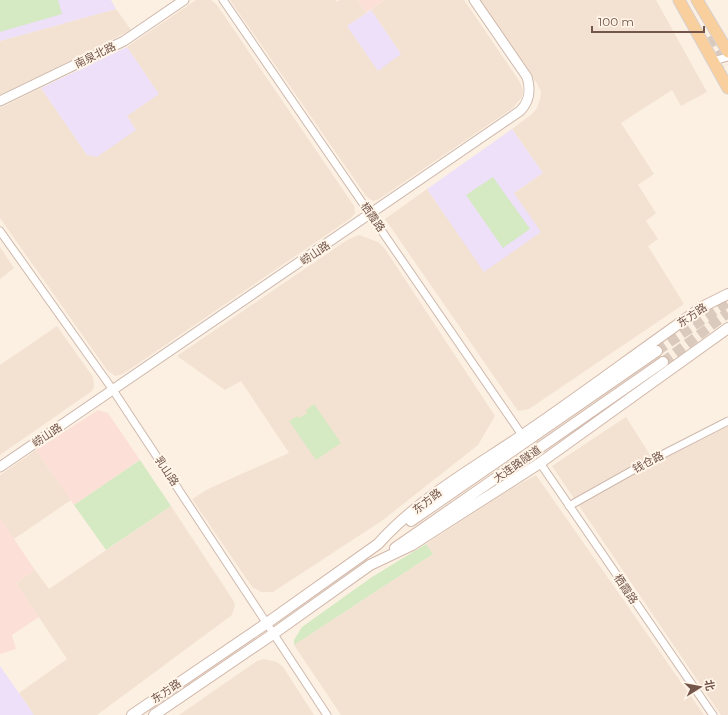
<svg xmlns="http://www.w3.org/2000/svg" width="728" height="715" font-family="Montserrat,'Noto Sans SC',sans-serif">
	<rect width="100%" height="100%" fill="#fcf0e3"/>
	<!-- residential -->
	<path fill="#f3e2d2" d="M 196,0 L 211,0 L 217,5 L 354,206 L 355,213 L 351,218 L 123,374 L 115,376 L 107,370 L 0,218 L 0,108 L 41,88 L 87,155 L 136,130 L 127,116 L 158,94 L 127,47 Z
		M 230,0 L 336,0 L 337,2 L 340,0 L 358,0 L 366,13 L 347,26 L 401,54 L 371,10 L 384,0 L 464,0 L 520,82 L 523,90 L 522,97 L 513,108 L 379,199 L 373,201 L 366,196 Z
		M 480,0 L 656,0 L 707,92 L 681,106 L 672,90 L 621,123 L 654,174 L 638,185 L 656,213 L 646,221 L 658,239 L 648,246 L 684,304 L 529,409 L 518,411 L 385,219 L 427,189 L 485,272 L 514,193 L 543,173 L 512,129 L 532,114 L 537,108 L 540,99 L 541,91 L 537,84 Z
		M 116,9 L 131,30 L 0,96 L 0,41 Z
		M 359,235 L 378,242 L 385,249 L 495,416 L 478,445 L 383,520 L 273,592 L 261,592 L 252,587 L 192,499 L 210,488 L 289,453 L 241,381 L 225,390 L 177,356 L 347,240 Z
		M 0,247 L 14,268 L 0,279 Z
		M 57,326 L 93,377 L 94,387 L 92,391 L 0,455 L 0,365 Z
		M 626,417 L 655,463 L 728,426 L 728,715 L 721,715 L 552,466 Z
		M 36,450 L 71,500 L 14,539 L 0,518 L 0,475 Z
		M 536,475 L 704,715 L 341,715 L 294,645 L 433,554 L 426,544 L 506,492 Z
		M 171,506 L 233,600 L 235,605 L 232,615 L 97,715 L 34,715 L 19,693 L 67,659 L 16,583 L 35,570 L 49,589 Z
		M 264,659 L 277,662 L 283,667 L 314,715 L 179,715 L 257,661 Z"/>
	<!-- commercial -->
	<path fill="#fcdfd7" d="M 358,0 L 384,0 L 366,13 Z
		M 98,410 L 108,413 L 140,460 L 74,505 L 36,450 Z
		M 0,518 L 35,570 L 16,583 L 39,617 L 12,635 L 16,649 L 0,654 Z"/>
	<!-- education -->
	<path fill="#ede0f8" d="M 0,0 L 111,0 L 116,9 L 0,41 Z
		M 371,10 L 401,54 L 378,71 L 347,26 Z
		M 127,47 L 159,94 L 127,116 L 136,130 L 97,157 L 87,155 L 41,88 Z
		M 512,129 L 543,173 L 514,193 L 541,232 L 484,272 L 427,189 Z
		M 0,666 L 19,693 L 34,715 L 0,715 Z"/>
	<!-- green -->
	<path fill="#d5e9c2" d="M 0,0 L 58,0 L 62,14 L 0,32 Z
		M 493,177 L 530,229 L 503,248 L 466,195 Z
		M 314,404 L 341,443 L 316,460 L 289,421 L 297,416 L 299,418 L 307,413 L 306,410 Z
		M 140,460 L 171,506 L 106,550 L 74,505 Z
		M 426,544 L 433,554 L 294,645 L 294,640 L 302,627 L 372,577 Z"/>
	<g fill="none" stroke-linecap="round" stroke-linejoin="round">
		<!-- secondary-tunnel -->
		<path stroke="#dac9bd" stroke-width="10" stroke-dasharray="10 5" stroke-linecap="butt" d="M 657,351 L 728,302
			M 663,362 L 728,313"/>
		<!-- primary-tunnel -->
		<path stroke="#dac9bd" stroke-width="11" stroke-dasharray="11 5.5" stroke-linecap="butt" d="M 712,35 L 728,64"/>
		<!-- minor casing -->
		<g stroke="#cfb9ad" stroke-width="9">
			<path id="minor" d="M 223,0 L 522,435
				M 713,61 L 728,57
				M 0,231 L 113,390 L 327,715
				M 540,463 L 713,715
				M 569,506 L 642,465 L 728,421"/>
		</g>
		<!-- tertiary casing -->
		<g stroke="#cfb9ad" stroke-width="11">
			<path id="tertiary" d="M 0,101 L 124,41 L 184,0
				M 0,467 L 520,111 C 530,101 531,90 527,77 L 474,0"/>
		</g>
		<!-- secondary casing -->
		<g stroke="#d2b9ab" stroke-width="12">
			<path id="secondary" d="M 411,521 L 657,351
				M 395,548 L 663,362
				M 132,715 L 267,623 L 378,544 C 417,500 472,469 521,436 C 583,394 642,349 704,306 L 728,294
				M 154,715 L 273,634 L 370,565 L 412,545 L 540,463 L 728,328"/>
		</g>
		<!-- primary casing -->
		<g stroke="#d8cfcc" stroke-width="13">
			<path id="primary" d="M 679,0 L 728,88
				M 697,0 L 728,52"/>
		</g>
		<!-- minor -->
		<use href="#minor" stroke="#fff" stroke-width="7"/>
		<!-- tertiary -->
		<use href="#tertiary" stroke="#fff" stroke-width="9"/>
		<!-- secondary -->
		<use href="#secondary" stroke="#fff" stroke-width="10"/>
		<!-- primary -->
		<use href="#primary" stroke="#f9d09d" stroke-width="11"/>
	</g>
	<g text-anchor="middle" stroke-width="4" stroke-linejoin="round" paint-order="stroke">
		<!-- street labels -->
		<g font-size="11" fill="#73554a" stroke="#fff5e9">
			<text transform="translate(95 55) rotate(-26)" y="4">南泉北路</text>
			<text transform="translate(373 217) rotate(55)" y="4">栖霞路</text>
			<text transform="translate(315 253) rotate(-34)" y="4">崂山路</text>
			<text transform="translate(692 315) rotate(-34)" y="4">东方路</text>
			<text transform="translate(47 435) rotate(-34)" y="4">崂山路</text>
			<text transform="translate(648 462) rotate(-28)" y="4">钱仓路</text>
			<text transform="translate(517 464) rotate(-35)" y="4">大连路隧道</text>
			<text transform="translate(167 471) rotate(56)" y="4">乳山路</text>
			<text transform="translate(427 501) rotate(-38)" y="4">东方路</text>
			<text transform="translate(626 589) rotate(56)" y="4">栖霞路</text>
			<text transform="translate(166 691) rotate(-34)" y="4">东方路</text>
		</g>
	</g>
	<!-- north arrow -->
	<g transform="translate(700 687) rotate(79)" stroke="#fff5e9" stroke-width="3" paint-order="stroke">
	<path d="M0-3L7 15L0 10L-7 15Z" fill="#73554a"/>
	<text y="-6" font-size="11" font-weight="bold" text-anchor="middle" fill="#73554a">北</text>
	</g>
	<!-- scale -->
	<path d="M592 26v6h112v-6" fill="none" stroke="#73554a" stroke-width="2"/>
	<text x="598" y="26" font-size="12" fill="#73554a" stroke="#fff5e9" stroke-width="3" paint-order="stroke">100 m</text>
</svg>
